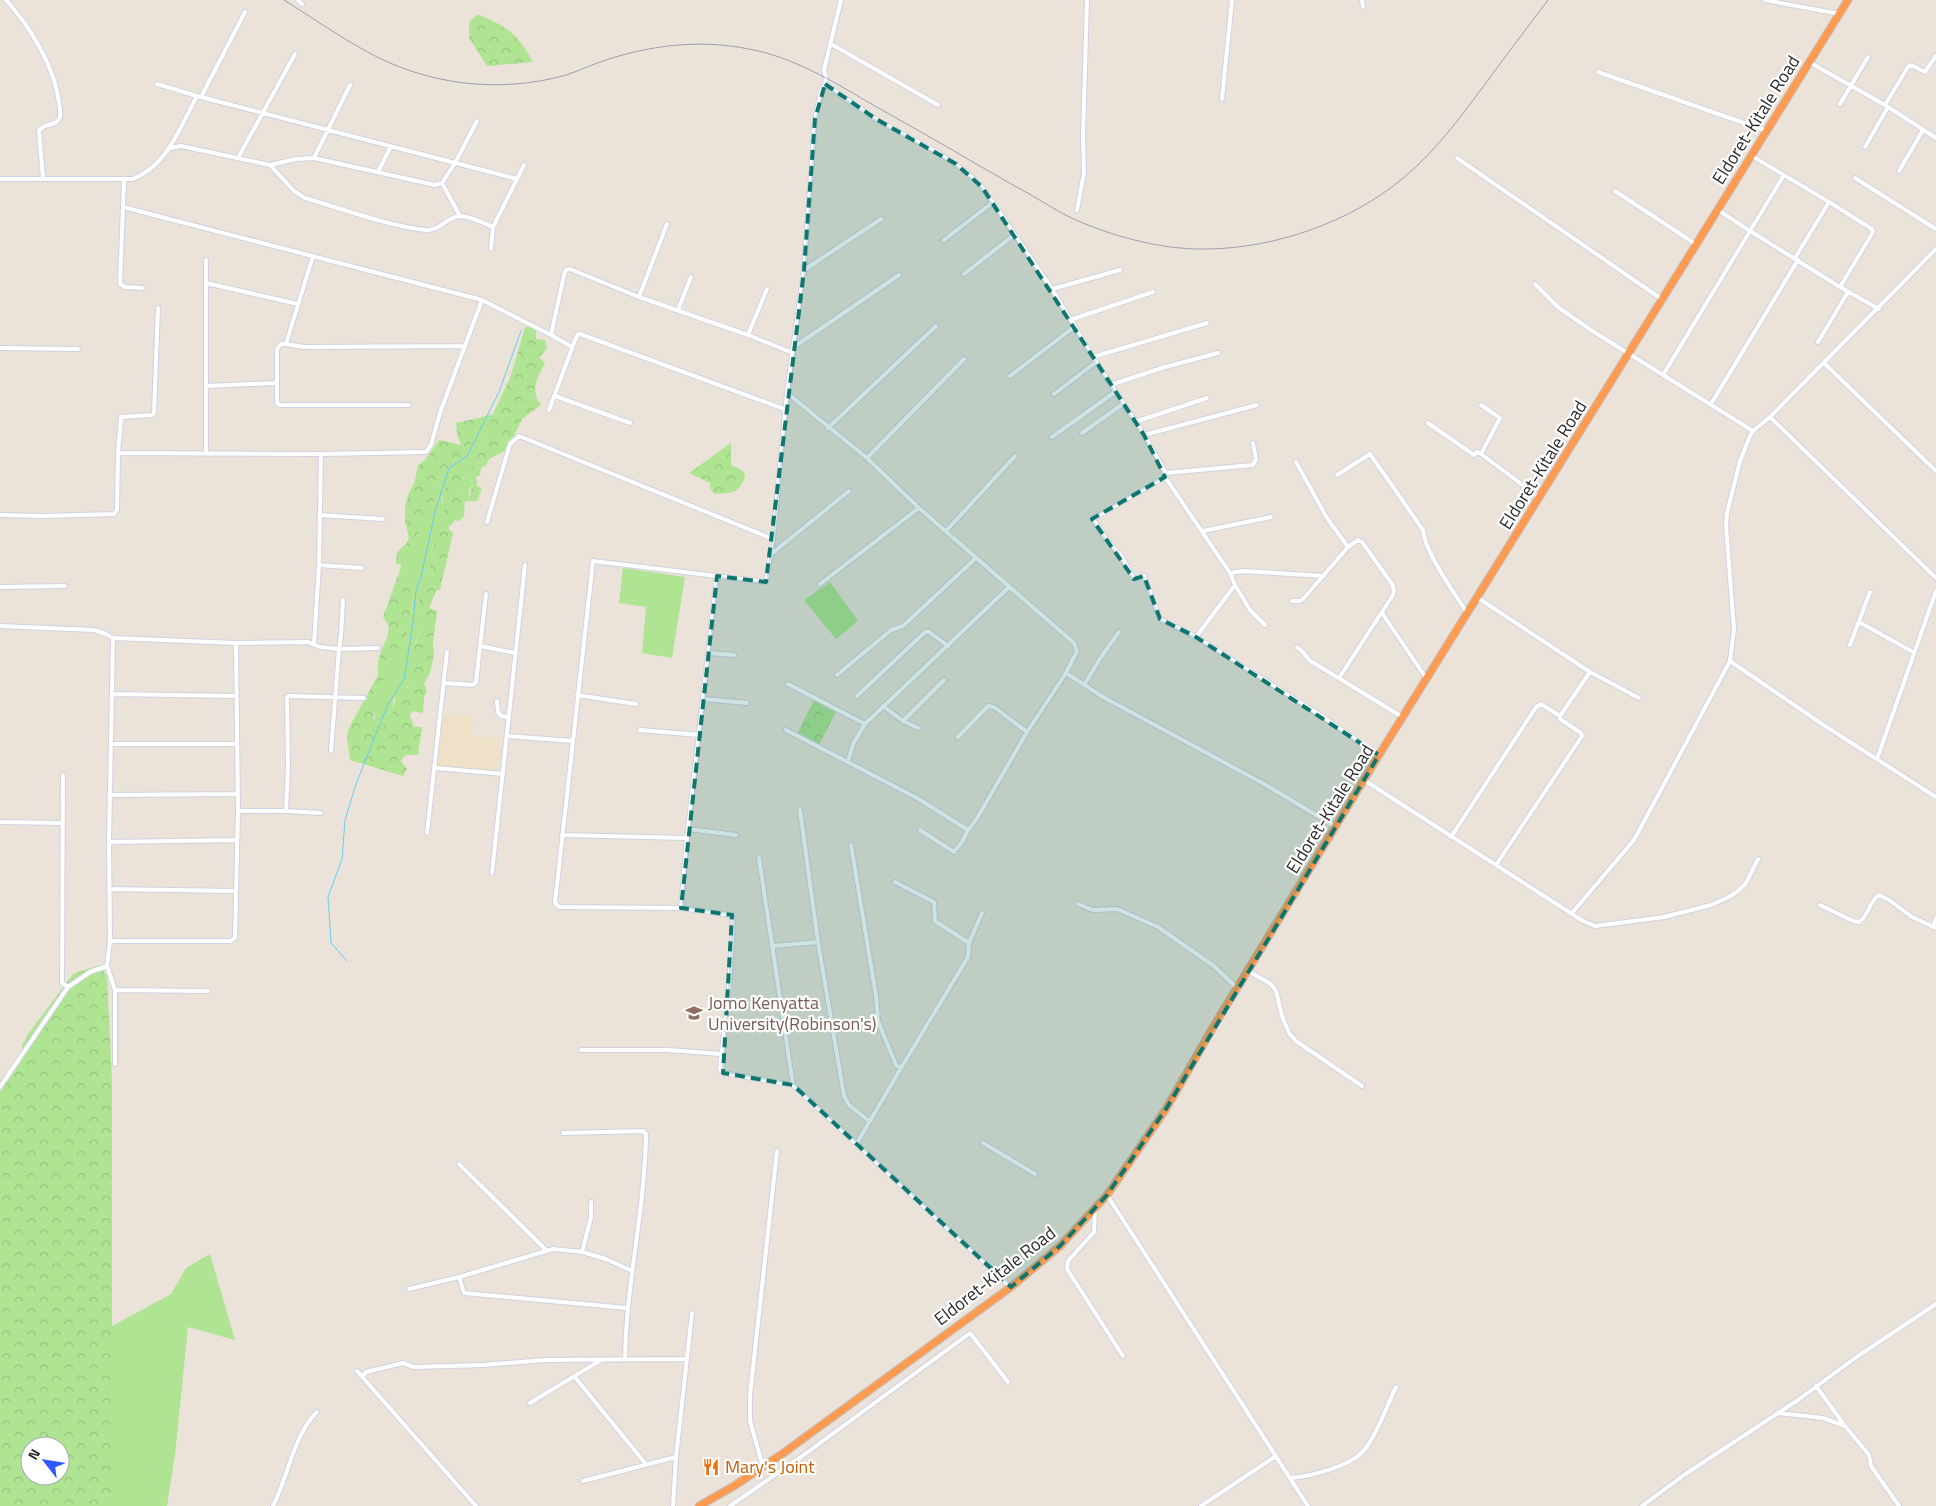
<svg xmlns="http://www.w3.org/2000/svg" width="1936" height="1506" font-family="'Titillium Web',sans-serif">
	<defs>
		<pattern id="forest-crowns" width="20" height="18" patternUnits="userSpaceOnUse" patternTransform="scale(1.25)"><rect width="20" height="18" fill="#aee492"/><path d="M2 6a3 3 0 1 1 6 0M12 15a3 3 0 1 1 6 0" fill="none" stroke="#96c47e"/></pattern>
	</defs>
	<rect width="100%" height="100%" fill="#ebe3d9"/>
	<!-- education -->
	<path fill="#eee1c7" d="M 444,713 L 474,717 L 472,736 L 501,739 L 498,772 L 437,766 Z"/>
	<!-- grass -->
	<path fill="#aee492" d="M 493,414 L 484,442 L 478,449 L 476,465 L 470,474 L 469,479 L 473,483 L 469,491 L 468,501 L 465,502 L 465,496 L 458,493 L 465,473 L 442,497 L 444,516 L 431,550 L 435,560 C 418,578 414,605 424,627 C 409,645 417,655 414,675 C 412,687 400,690 394,699 C 392,703 394,710 392,714 C 389,720 384,725 380,730 L 375,723 L 374,709 L 382,693 L 383,674 L 397,652 L 403,650 L 411,616 L 414,592 L 399,573 L 405,552 L 433,510 L 435,504 L 432,484 L 467,451 L 478,430 L 478,418 Z
		M 623,568 L 685,577 L 672,658 L 642,653 L 646,607 L 619,603 Z
		M 830,582 L 858,621 L 836,639 L 804,600 Z
		M 210,1254 L 235,1340 L 188,1327 L 175,1455 L 167,1506 L 112,1506 L 112,1326 L 171,1294 L 186,1268 Z"/>
	<!-- forest -->
	<path fill="url(#forest-crowns)" fill-rule="evenodd" d="M 478,14 C 509,28 516,32 533,62 L 487,66 L 469,38 L 469,22 Z
		M 528,326 L 536,329 L 536,339 L 545,340 L 547,348 L 539,358 L 545,362 C 538,379 529,388 541,405 L 522,419 L 514,436 L 508,442 L 505,451 L 489,459 L 486,465 L 481,468 L 480,475 L 476,477 L 477,486 L 482,488 L 477,501 L 468,501 L 473,483 L 467,476 L 470,474 L 468,469 L 476,465 L 478,449 L 484,442 L 493,414 L 510,378 L 525,328 Z
		M 478,418 L 478,430 L 467,451 L 432,484 L 435,504 L 433,510 L 406,552 L 402,564 L 396,564 L 397,552 L 406,544 L 409,538 L 405,521 L 405,506 L 409,493 L 414,484 L 418,466 L 426,459 L 439,440 L 461,445 L 457,434 L 456,423 Z
		M 731,443 L 731,465 C 742,470 750,472 741,485 C 739,487 738,490 735,491 C 729,494 721,493 715,494 L 711,490 L 710,483 L 689,473 Z
		M 459,466 L 465,473 L 458,493 L 465,496 L 464,516 L 460,521 L 455,520 L 448,528 L 453,533 L 440,590 L 436,591 L 429,608 L 437,611 L 433,642 L 434,654 L 430,673 L 424,684 L 427,691 L 424,697 L 423,713 L 413,711 L 410,715 L 414,727 L 422,727 L 418,755 L 405,755 L 401,761 L 407,769 L 403,776 L 350,760 L 347,737 L 349,728 L 378,675 L 378,662 L 382,648 L 387,638 L 389,626 L 383,617 L 399,573 L 414,592 L 410,620 L 403,651 L 397,652 L 399,663 L 390,663 C 382,677 385,680 382,693 C 377,708 367,714 380,729 L 392,714 L 397,692 L 408,687 L 414,677 L 409,669 C 414,655 414,639 424,627 C 414,605 418,578 435,560 L 431,550 L 434,545 C 432,536 436,521 444,516 C 441,495 444,482 459,466 Z
		M 814,700 L 836,712 L 819,745 L 797,734 Z
		M 99,965 L 107,976 L 112,1081 L 112,1506 L 0,1506 L 0,1092 L 22,1060 L 22,1045 L 28,1034 L 73,974 ZM 30,1446 L 60,1446 L 60,1476 L 30,1476 Z"/>
	<g fill="none" stroke-linecap="round" stroke-linejoin="round">
		<!-- stream -->
		<path stroke="#67cdf2" stroke-width="1" d="M 347,961 L 331,943 L 328,897 L 342,859 L 345,820 L 356,784 L 388,704 L 404,680 L 413,622 L 416,590 L 421,577 L 435,512 L 449,468 L 467,456 L 499,392 L 521,331"/>
		<!-- street casing -->
		<g stroke="#ced2e2" stroke-width="6">
			<path id="street" d="M 6,0 C 30,27 54,65 59,102 C 59,106 61,112 60,117 C 57,127 44,122 39,131 L 43,177
				M 298,0 L 302,4
				M 841,0 L 824,70 L 826,78 L 825,84 L 821,91 L 815,119 L 804,270 L 787,393 L 773,539 L 766,582 L 593,561 L 555,903 L 559,907 L 681,908 L 732,915 L 733,924 L 729,988 L 720,1069 L 723,1073 L 793,1085 L 1011,1287
				M 1362,0 L 1363,7
				M 1765,0 L 1840,14
				M 831,44 L 938,105
				M 1809,62 L 1885,105 L 1936,138
				M 1598,72 L 1767,131
				M 157,84 L 197,96 L 517,179
				M 825,84 C 843,96 860,110 879,121 C 914,141 954,157 982,187 L 1052,289 L 1096,362 L 1144,435 L 1166,473 L 1165,477 L 1230,573 L 1244,571 L 1324,576
				M 201,97 L 245,12
				M 1222,99 L 1232,0
				M 1840,104 L 1868,57
				M 1885,105 L 1908,67 L 1911,65 L 1925,72 L 1936,56
				M 1865,147 L 1888,107
				M 170,148 L 181,146 L 270,165 L 296,159 L 314,158 L 435,185 L 442,183 L 455,163 L 477,121
				M 1752,156 L 1829,202 L 1795,258
				M 238,158 L 295,54
				M 314,158 L 350,85
				M 1457,158 L 1663,300
				M 270,165 L 294,191 L 305,198 C 343,209 385,225 425,230 C 439,232 446,217 460,216 C 470,216 483,223 493,227
				M 1899,171 L 1923,130
				M 378,172 L 391,146
				M 1855,178 L 1936,229
				M 0,179 L 133,179 C 168,165 180,127 197,96
				M 124,179 L 123,207 L 482,300 L 551,335 L 572,347
				M 442,183 L 460,216
				M 1615,191 L 1697,245
				M 1829,202 L 1872,229 L 1873,232 L 1840,287
				M 123,207 L 120,284 L 125,287 L 142,288
				M 1077,210 L 1084,173 L 1083,137 L 1087,0
				M 1718,210 L 1750,231 L 1784,175
				M 944,240 L 992,203
				M 491,249 L 493,227 L 524,165
				M 313,256 L 286,344 L 281,344 L 277,349 L 277,403 L 280,405 L 409,405
				M 804,270 L 881,219
				M 964,274 L 1014,235
				M 206,283 L 298,304
				M 1535,284 L 1559,308 L 1594,332 L 1753,431
				M 1052,289 L 1120,270
				M 639,297 L 667,224
				M 678,310 L 691,277
				M 1070,320 L 1153,292
				M 551,335 L 564,275 L 566,270 L 570,269 L 639,297 L 748,335 L 793,353
				M 748,335 L 767,289
				M 1818,342 L 1848,292
				M 286,344 L 304,347 L 465,346
				M 794,347 L 899,275
				M 0,348 L 78,349
				M 1093,357 L 1207,323
				M 1824,363 L 1936,471
				M 1663,375 L 1750,231 L 1840,287 L 1879,309
				M 1010,376 L 1074,327
				M 1110,385 L 1165,367 L 1218,353
				M 206,386 L 276,383
				M 1054,394 L 1096,362
				M 555,396 L 630,423
				M 1711,404 L 1798,260
				M 549,410 L 577,335 L 580,334 L 787,410
				M 1770,417 L 1936,578
				M 1135,422 L 1207,398
				M 1428,423 L 1474,455 L 1477,452 L 1481,454 L 1540,498
				M 828,428 L 936,326
				M 1082,433 L 1123,404
				M 1144,435 L 1257,405
				M 1052,437 L 1115,392
				M 206,452 L 206,260
				M 118,453 L 121,417 L 152,415 L 154,413 L 158,308
				M 1481,454 L 1500,418 L 1481,405
				M 867,458 L 964,359
				M 1296,462 L 1327,518 L 1348,547
				M 1166,473 L 1253,465 L 1256,459 L 1253,443
				M 1337,475 L 1370,454 L 1423,530 C 1425,553 1454,592 1467,613
				M 1165,477 L 1093,519 L 1105,538 L 1122,557 L 1134,579 L 1144,576 L 1160,619 L 1196,637 L 1320,715 L 1378,755
				M 0,515 L 42,516 L 114,514 L 117,510 L 118,453 L 321,454 L 426,452 L 431,445 L 440,413 L 482,300
				M 319,515 L 383,519
				M 487,522 L 510,444 L 519,436 L 773,539
				M 946,531 L 1015,456
				M 1203,531 L 1271,517
				M 770,555 L 849,491
				M 319,565 L 362,568
				M 820,584 L 919,508
				M 1235,585 L 1250,610 L 1265,625
				M 0,587 L 65,586
				M 1478,598 L 1590,672 L 1639,698
				M 343,600 L 341,635 L 339,649 L 378,648
				M 1292,601 L 1300,601 L 1304,598 L 1348,547 L 1358,540 L 1362,542 L 1392,584 L 1394,590 L 1393,595 L 1339,678
				M 1382,613 L 1426,678
				M 1859,622 L 1913,652
				M 0,626 L 94,630 L 106,634 L 113,638 L 236,643 L 308,642 L 320,647 L 339,649 L 331,751
				M 1196,637 L 1235,585 L 1230,573
				M 113,638 L 109,842 L 110,941 L 107,966 L 115,990 L 115,1064
				M 314,644 L 319,565 L 321,454
				M 1850,645 L 1870,592
				M 480,646 L 515,653
				M 1297,647 L 1303,652 L 1309,660 L 1404,718
				M 709,653 L 734,655
				M 1730,661 L 1822,724 L 1936,797
				M 1066,673 L 1103,697 L 1266,785 L 1336,827
				M 837,675 L 891,630 L 903,626 L 976,558
				M 445,683 L 473,685 L 476,682 L 486,594
				M 788,684 L 865,724
				M 1084,685 L 1101,657 L 1119,632
				M 112,694 L 237,696
				M 577,695 L 636,704
				M 857,696 L 924,633 L 928,631 L 948,646
				M 704,699 L 747,703
				M 497,701 L 498,712 L 501,716 L 509,717
				M 883,706 L 903,721 L 944,680
				M 903,721 L 918,728
				M 640,730 L 700,735
				M 786,730 L 917,798 L 968,830 L 976,820 L 1027,732 L 1066,673 L 1077,651 L 1074,643 L 919,508 L 867,458 L 787,393
				M 507,736 L 572,741
				M 958,737 L 988,706 L 994,707 L 1027,732
				M 112,744 L 237,744
				M 1877,759 L 1936,591
				M 848,761 L 853,744 L 865,724 L 1009,587
				M 435,768 L 503,774
				M 63,775 L 62,983 L 68,987
				M 1364,780 L 1583,921 L 1595,926 L 1664,917 L 1711,905 L 1729,897 L 1738,891 L 1746,883 L 1758,859
				M 109,795 L 238,794
				M 800,810 L 818,942 L 844,1096 L 849,1105 L 869,1121
				M 238,811 L 286,811 L 321,813
				M 286,811 L 288,767 L 287,697 L 289,696 L 364,698
				M 0,822 L 63,823
				M 688,829 L 736,835
				M 920,830 L 954,852 L 962,842 L 968,830
				M 427,833 L 447,652
				M 562,835 L 687,838
				M 1451,837 L 1536,707 L 1541,704 L 1560,716
				M 109,842 L 237,840
				M 851,845 L 876,996 L 878,1021 L 896,1065 L 901,1068 L 857,1143
				M 759,858 L 793,1085
				M 1496,865 L 1582,736 L 1581,733 L 1560,719 L 1560,716 L 1590,672
				M 492,873 L 525,565
				M 895,882 L 934,902 L 935,921 L 969,943
				M 109,889 L 236,891
				M 1078,904 L 1093,910 L 1117,909 L 1158,927 L 1214,966 L 1237,988
				M 1820,905 L 1853,921 L 1859,922 C 1869,916 1869,901 1879,895 L 1889,900 L 1912,917 L 1936,928
				M 681,908 L 687,838 L 717,576
				M 1572,913 L 1634,840 L 1730,661 L 1734,629 L 1726,525 L 1727,513 L 1740,461 L 1750,436 L 1753,431 L 1770,417 L 1936,249
				M 1933,927 L 1936,918
				M 110,941 L 231,941 L 235,937 L 238,811 L 236,643
				M 773,946 L 818,942
				M 1248,971 L 1271,984 L 1276,991 L 1282,1016 L 1289,1033 L 1296,1041 L 1362,1086
				M 115,990 L 208,991
				M 581,1050 L 668,1050 L 722,1054
				M 901,1068 L 968,957 L 969,943 L 982,913
				M 0,1087 L 68,987 L 90,972 L 107,966
				M 563,1133 L 643,1131 L 646,1134 C 645,1210 626,1284 625,1359
				M 983,1143 L 1035,1174
				M 459,1164 L 546,1250
				M 1107,1195 L 1308,1506
				M 1095,1210 L 1094,1232 L 1068,1261 L 1067,1269 L 1123,1356
				M 582,1252 L 591,1217 L 591,1202
				M 459,1277 L 553,1249 L 582,1252 L 606,1259 L 632,1271
				M 409,1289 L 459,1277 L 464,1293 L 627,1308
				M 357,1371 L 476,1506
				M 363,1376 L 366,1372 L 403,1363 L 414,1367 L 483,1365 L 545,1360 L 687,1359
				M 574,1376 L 645,1463
				M 1816,1386 L 1845,1426 L 1869,1455 L 1871,1466 L 1899,1506
				M 530,1403 L 601,1360
				M 1777,1413 L 1823,1418 L 1845,1426
				M 763,1467 L 750,1421 L 750,1395 L 777,1151
				M 1291,1478 C 1312,1476 1352,1466 1365,1449 C 1379,1431 1386,1407 1396,1387
				M 583,1481 L 676,1457
				M 273,1506 C 288,1477 294,1434 317,1412
				M 673,1506 L 676,1457 L 692,1313
				M 730,1506 L 801,1457 L 970,1333 L 1008,1382
				M 1201,1506 L 1276,1456
				M 1642,1506 L 1684,1475 L 1798,1400 L 1858,1356 L 1936,1304"/>
		</g>
		<!-- highway casing -->
		<g stroke="#c3c3c3" stroke-width="9">
			<path id="highway" d="M 699,1506 L 734,1486 L 782,1454 L 1011,1287 L 1060,1246 L 1107,1195 L 1166,1109 L 1212,1029 L 1379,755 L 1848,0"/>
		</g>
		<!-- street -->
		<use href="#street" stroke="#fff" stroke-width="4"/>
		<!-- highway -->
		<use href="#highway" stroke="#ff9b50" stroke-width="7"/>
		<!-- rail -->
		<path stroke="#9b9fb3" stroke-width="1" d="M 284,0 C 311,17 337,35 364,50 C 425,85 499,94 566,75 C 578,71 589,66 600,62 C 649,45 699,39 749,49 C 792,57 831,80 868,102 C 895,117 922,133 949,148 C 976,164 1004,180 1031,195 C 1050,206 1068,218 1088,225 C 1126,240 1168,250 1208,249 C 1276,248 1350,222 1402,179 C 1434,153 1459,119 1483,87 C 1504,58 1526,29 1548,0"/>
	</g>
	<!-- marked area -->
	<path fill="#0f766e" fill-opacity="0.2" stroke="#0f766e" stroke-width="4" stroke-dasharray="10 6" stroke-linejoin="round" d="M 825,84 L 876,119 L 956,164 L 982,187 L 1144,435 L 1165,477 L 1092,519 L 1134,579 L 1144,576 L 1160,619 L 1196,637 L 1379,755 L 1166,1109 L 1107,1195 L 1060,1246 L 1011,1287 L 793,1085 L 723,1073 L 732,915 L 681,908 L 717,576 L 766,582 L 804,270 L 815,119 Z"/>
	<!-- icons -->
	<defs>
		<g id="university-bare" transform="scale(1.35)"><path d="M0-5L7-2L0 1L-7-2ZM-4 1L0 2.5L4 1V4Q0 6-4 4Z" fill="#8d6e63" stroke="#fff" stroke-width="2.5" paint-order="stroke"/></g>
		<g id="restaurant-bare" transform="scale(1.35)"><path d="M-5-6h1v4h1v-4h1v4h1v-4h1v5L-1.5 .5V6h-2V.5L-5-1ZM5-6V6H3V1.5H1.5Q1.5-4 5-6Z" fill="#e8710a" stroke="#fff" stroke-width="2.5" paint-order="stroke"/></g>
	</defs>
	<g fill-rule="evenodd">
		<use href="#university-bare" x="694" y="1013"/>
		<use href="#restaurant-bare" x="711" y="1467"/>
	</g>
	<g text-anchor="middle" stroke-width="4.5" stroke-linejoin="round" paint-order="stroke">
		<!-- street labels -->
		<g font-size="18" fill="#282828" stroke="#fff">
			<text transform="translate(1756 120) rotate(-58)" y="6">Eldoret-Kitale Road</text>
			<text transform="translate(1543 465) rotate(-58)" y="6">Eldoret-Kitale Road</text>
			<text transform="translate(1330 809) rotate(-58)" y="6">Eldoret-Kitale Road</text>
			<text transform="translate(995 1276) rotate(-38)" y="6">Eldoret-Kitale Road</text>
		</g>
		<!-- education labels -->
		<g font-size="18" fill="#785e54" stroke="#fff" text-anchor="start">
			<text x="708" y="1009">Jomo Kenyatta<tspan x="708" dy="21">University(Robinson's)</tspan></text>
		</g>
		<!-- food labels -->
		<g font-size="18" fill="#c56008" stroke="#fff" text-anchor="start">
			<text x="725" y="1473">Mary's Joint</text>
		</g>
	</g>
	<!-- north arrow -->
	<g transform="translate(45 1461) rotate(301)"><circle r="24" fill="#ffffff" stroke="#a9a9a9"/>
	<path d="M0-4L9 19L0 12L-9 19Z" fill="#3258ff"/>
	<text y="-8" font-size="14" font-weight="bold" text-anchor="middle" fill="#282828">N</text>
	</g>
</svg>
